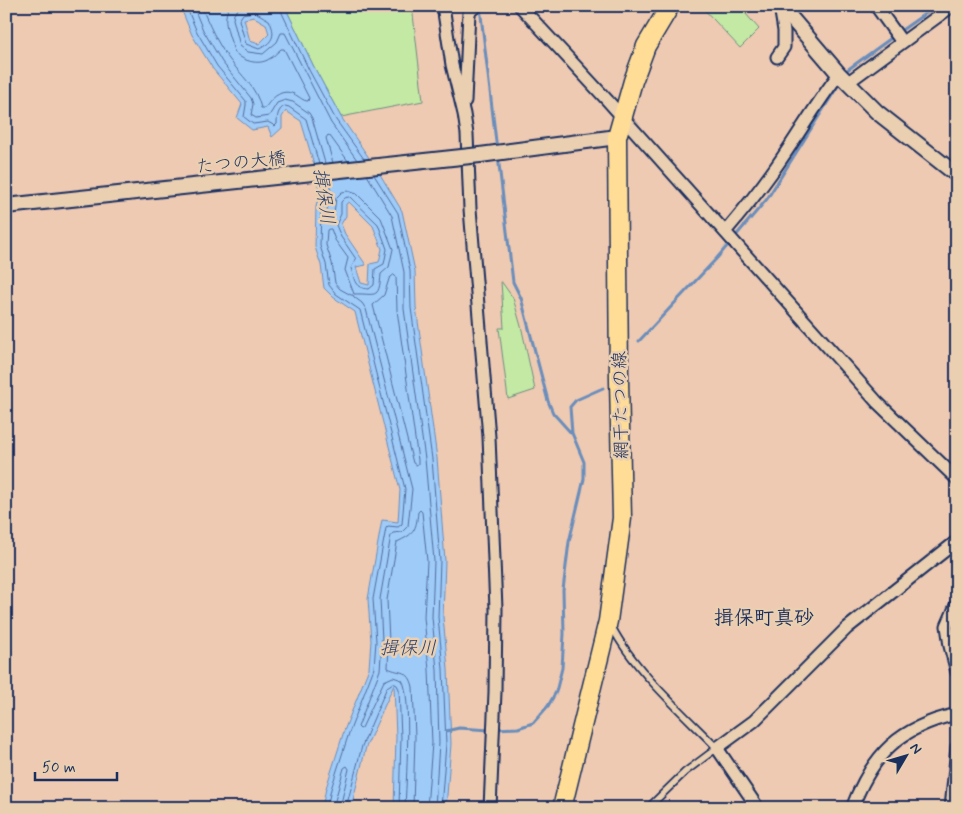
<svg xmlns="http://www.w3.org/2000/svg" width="963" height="814" font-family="Mynerve,'Klee One',sans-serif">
	<rect width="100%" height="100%" fill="#eecab2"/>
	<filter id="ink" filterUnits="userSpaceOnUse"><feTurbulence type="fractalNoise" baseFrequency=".02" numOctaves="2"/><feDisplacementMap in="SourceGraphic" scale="10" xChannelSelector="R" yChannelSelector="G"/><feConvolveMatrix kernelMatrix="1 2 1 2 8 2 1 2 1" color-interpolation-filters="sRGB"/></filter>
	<g filter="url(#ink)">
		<!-- green -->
		<path fill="#c3e9a4" stroke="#6f8c81" d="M 287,6 L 412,6 L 423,101 L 341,117 L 314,67 L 287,11 Z
			M 701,6 L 739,6 L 759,29 L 740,48 Z
			M 501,281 L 513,298 L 522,330 L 535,390 L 508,399 L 499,328 L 504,328 Z"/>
		<!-- water -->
		<path fill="#9fcbf9" stroke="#6a8dbb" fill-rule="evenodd" d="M 180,6 L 287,6 L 287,11 L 314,67 L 341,117 L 378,171 L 402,211 L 415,271 L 416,307 L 437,458 L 445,561 L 443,617 L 448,669 L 451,744 L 446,808 L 394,808 L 396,737 L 394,685 L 366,747 L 351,808 L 322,808 L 326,788 L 344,731 L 369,668 L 371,641 L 368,599 L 382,520 L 398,522 L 400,490 L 355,312 L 333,297 L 324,288 L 321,265 L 315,247 L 316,207 L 319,193 L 317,174 L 301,121 L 286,111 L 282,117 L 282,128 L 272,137 L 268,127 L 252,130 L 237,118 L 242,104 L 213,69 L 192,35 ZM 254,17 L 266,24 L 269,34 L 259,44 L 250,41 L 244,19 ZM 349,202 L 373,226 L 382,249 L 379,262 L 370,264 L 369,285 L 361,283 L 356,267 L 366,265 L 345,234 L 341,224 L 346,216 L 346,204 Z"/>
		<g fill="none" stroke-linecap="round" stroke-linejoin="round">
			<!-- shore -->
			<path stroke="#506d9c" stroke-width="1" d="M 186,6 L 197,32 L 217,66 L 246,101 L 246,105 L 244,117 L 253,124 L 268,122 L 275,126 L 277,124 C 277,116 278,109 285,106 L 289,107 L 306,119 L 319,164
				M 193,6 L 203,30 L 222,62 L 251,98 L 253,104 L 251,115 L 256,118 L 269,116 L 277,103 L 285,100 L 293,102 L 309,113 L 312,118 L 325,163
				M 201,6 C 209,24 217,43 229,59 C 242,77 256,86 261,108 L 265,108 C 272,98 281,88 294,94 C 300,97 303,101 308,101 L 309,98 L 284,49 L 281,49 C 277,52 274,57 269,59 C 259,66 241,61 234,51 C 232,46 231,41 229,36 C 226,25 223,16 230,6
				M 252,6 L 239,8 L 234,14 L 233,19 L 240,46 L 248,52 L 263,54 L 277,42 L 281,33 L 285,33 L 331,123 L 357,160
				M 282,6 L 282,13 L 309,70 L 336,120 L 364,159
				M 255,12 L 269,20 C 276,34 274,42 259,49 L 246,44 L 239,20 L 243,14 Z
				M 333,163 L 326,138 L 328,135 L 330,136 L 348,161
				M 367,175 L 392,216 L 404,272 L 404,309 L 425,459 L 434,561 L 432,617 L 437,670 L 439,743 L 435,808
				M 374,175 L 398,213 L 410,271 L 411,308 L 432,459 L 440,561 L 438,617 L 443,669 L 446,744 L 441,808
				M 329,179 L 331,193 L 327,209 L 327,218 L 331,219 L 334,213 L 336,198 L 342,192 L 348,191 L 357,194 L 381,218 L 393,249 L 389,267 L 381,274 C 379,301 375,293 354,294 L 345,270 L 348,258 L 335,240 L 331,229 L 329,229 L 327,230 L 326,245 L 332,263 L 335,283 L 340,289 L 351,295 L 353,295 L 354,297 L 362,303 L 366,309 L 412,489 L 408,526 L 402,532 L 393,533 L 391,535 L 380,599 L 382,641 L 380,670 L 358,727 L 360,729 L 362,728 L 384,681 L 393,677 L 402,680 C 412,694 406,786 405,808
				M 323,180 L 324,193 L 321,208 L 320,246 L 326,264 L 329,285 L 336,294 L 360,310 L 405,489 L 402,524 L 398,527 L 388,526 L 386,528 L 373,599 L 376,641 L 374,668 L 349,733 L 331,789 L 327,808
				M 350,197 L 378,224 L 387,249 L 384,264 L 375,269 L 374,285 L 369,289 C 354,288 355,281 351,268 L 356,259 L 341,237 L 336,225 L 341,214 L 341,202 L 345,198 Z
				M 394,275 L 396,277 L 397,310 L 418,460 L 418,464 L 416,465 L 413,463 L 373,305 L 384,295 L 389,279 Z
				M 333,808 L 344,768 L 347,766 L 349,769 L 340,808
				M 346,808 L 362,746 L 387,687 L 393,683 L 397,685 L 399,689 L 401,737 L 399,808
				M 413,808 L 415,737 L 413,687 C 409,669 400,674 388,668 L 389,641 L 387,600 L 397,542 C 414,534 416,531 418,512 L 420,510 L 422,512 L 427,561 L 424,617 L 429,670 L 432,743 L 427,808"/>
			<!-- stream -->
			<path stroke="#6a8dbb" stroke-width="3" d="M 480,7 L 497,150
				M 889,15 L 901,30
				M 899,32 L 936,6
				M 843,73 L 894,36
				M 498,156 L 513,282 L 521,298 L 548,401 L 553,413 L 571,433
				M 639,341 L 717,258 L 767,199 L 841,81
				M 496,729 L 518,728 L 533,723 L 548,706 L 556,692 L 562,668 L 564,634 L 563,590 L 569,542 L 584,479 L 584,462 L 572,433 L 570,407 L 576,400 L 603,388
				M 446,731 L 459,728 L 490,730"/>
			<!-- service casing -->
			<g stroke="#1b2f5e" stroke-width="9">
				<path id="service" d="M 612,627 C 634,670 683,713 717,748 L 685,772 L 648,808"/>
			</g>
			<!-- minor casing -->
			<g stroke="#1b2f5e" stroke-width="15">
				<path id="minor" d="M 443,6 L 452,65 L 464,114 L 467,134 L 470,209 L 489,437 L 496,609 L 495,692 L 490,808
					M 520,6 L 608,101 L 877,402 L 957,479
					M 876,6 L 902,42
					M 777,57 L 784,47 L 784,31 L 780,6
					M 847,83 L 952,6
					M 465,101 L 469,12 L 476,6
					M 725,232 C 742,212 758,192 773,171 C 796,139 815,105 839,74
					M 957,603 L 947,626 L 950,646 L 957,672
					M 758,808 L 717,748 L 754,721 L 847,628 L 957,541
					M 852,808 C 873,753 900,727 957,714
					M 951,808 L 957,747"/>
			</g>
			<!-- tertiary casing -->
			<g stroke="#1b2f5e" stroke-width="18">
				<path id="tertiary" d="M 781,6 L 839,74 L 877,112 L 957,175
					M 480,155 L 617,137"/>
			</g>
			<!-- primary casing -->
			<g stroke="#1b2f5e" stroke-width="21">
				<path id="primary" d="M 562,808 L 608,621 L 622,518 L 619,380 L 617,137 L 633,81 L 646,46 L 670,6"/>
			</g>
			<!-- service -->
			<use href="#service" stroke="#eacfb1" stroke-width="5.5"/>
			<!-- minor -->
			<use href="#minor" stroke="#eacfb1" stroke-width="11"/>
			<!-- tertiary -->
			<use href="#tertiary" stroke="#eacfb1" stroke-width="14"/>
			<!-- primary -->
			<use href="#primary" stroke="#ffdd96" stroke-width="18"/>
			<!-- tertiary-bridge casing -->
			<g stroke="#1b2f5e" stroke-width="18" stroke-linecap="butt">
				<path id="tertiary-bridge" d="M 6,206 L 480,155"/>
			</g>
			<!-- tertiary-bridge -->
			<use href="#tertiary-bridge" stroke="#eacfb1" stroke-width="14"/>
		</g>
	</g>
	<g text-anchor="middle" stroke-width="5" stroke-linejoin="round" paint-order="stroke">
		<!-- street labels -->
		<g font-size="18" fill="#1b2f5e" stroke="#eacfb1">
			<text transform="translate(241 162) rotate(-6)" y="6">たつの大橋</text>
			<text transform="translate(620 405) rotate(-91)" y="6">網干たつの線</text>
		</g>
		<!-- water labels -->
		<g font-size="19" font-style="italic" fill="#283f6e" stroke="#eacfb1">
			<text transform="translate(325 196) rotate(82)" y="7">揖保川</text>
			<text x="408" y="654">揖保川</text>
		</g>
		<!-- quarter labels -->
		<g font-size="20" font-weight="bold" fill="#1b2f5e" stroke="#eacfb1">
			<text x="764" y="624">揖保町真砂</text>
		</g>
	</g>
	<!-- margin -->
	<rect width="963" height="814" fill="none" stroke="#eacfb1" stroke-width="25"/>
	<rect x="12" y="12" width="938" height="789" fill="none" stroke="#1b2f5e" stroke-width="2" filter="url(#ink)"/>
	<!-- north arrow -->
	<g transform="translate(906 756) rotate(52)" stroke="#eacfb1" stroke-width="4" paint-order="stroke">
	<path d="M0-4L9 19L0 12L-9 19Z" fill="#1b2f5e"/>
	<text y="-8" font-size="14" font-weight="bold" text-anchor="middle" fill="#1b2f5e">N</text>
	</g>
	<!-- scale -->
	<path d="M35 772v8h82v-8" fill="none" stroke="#1b2f5e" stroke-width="2.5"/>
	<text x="42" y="772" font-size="15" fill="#1b2f5e" stroke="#eacfb1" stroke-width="4" paint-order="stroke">50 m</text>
</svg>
